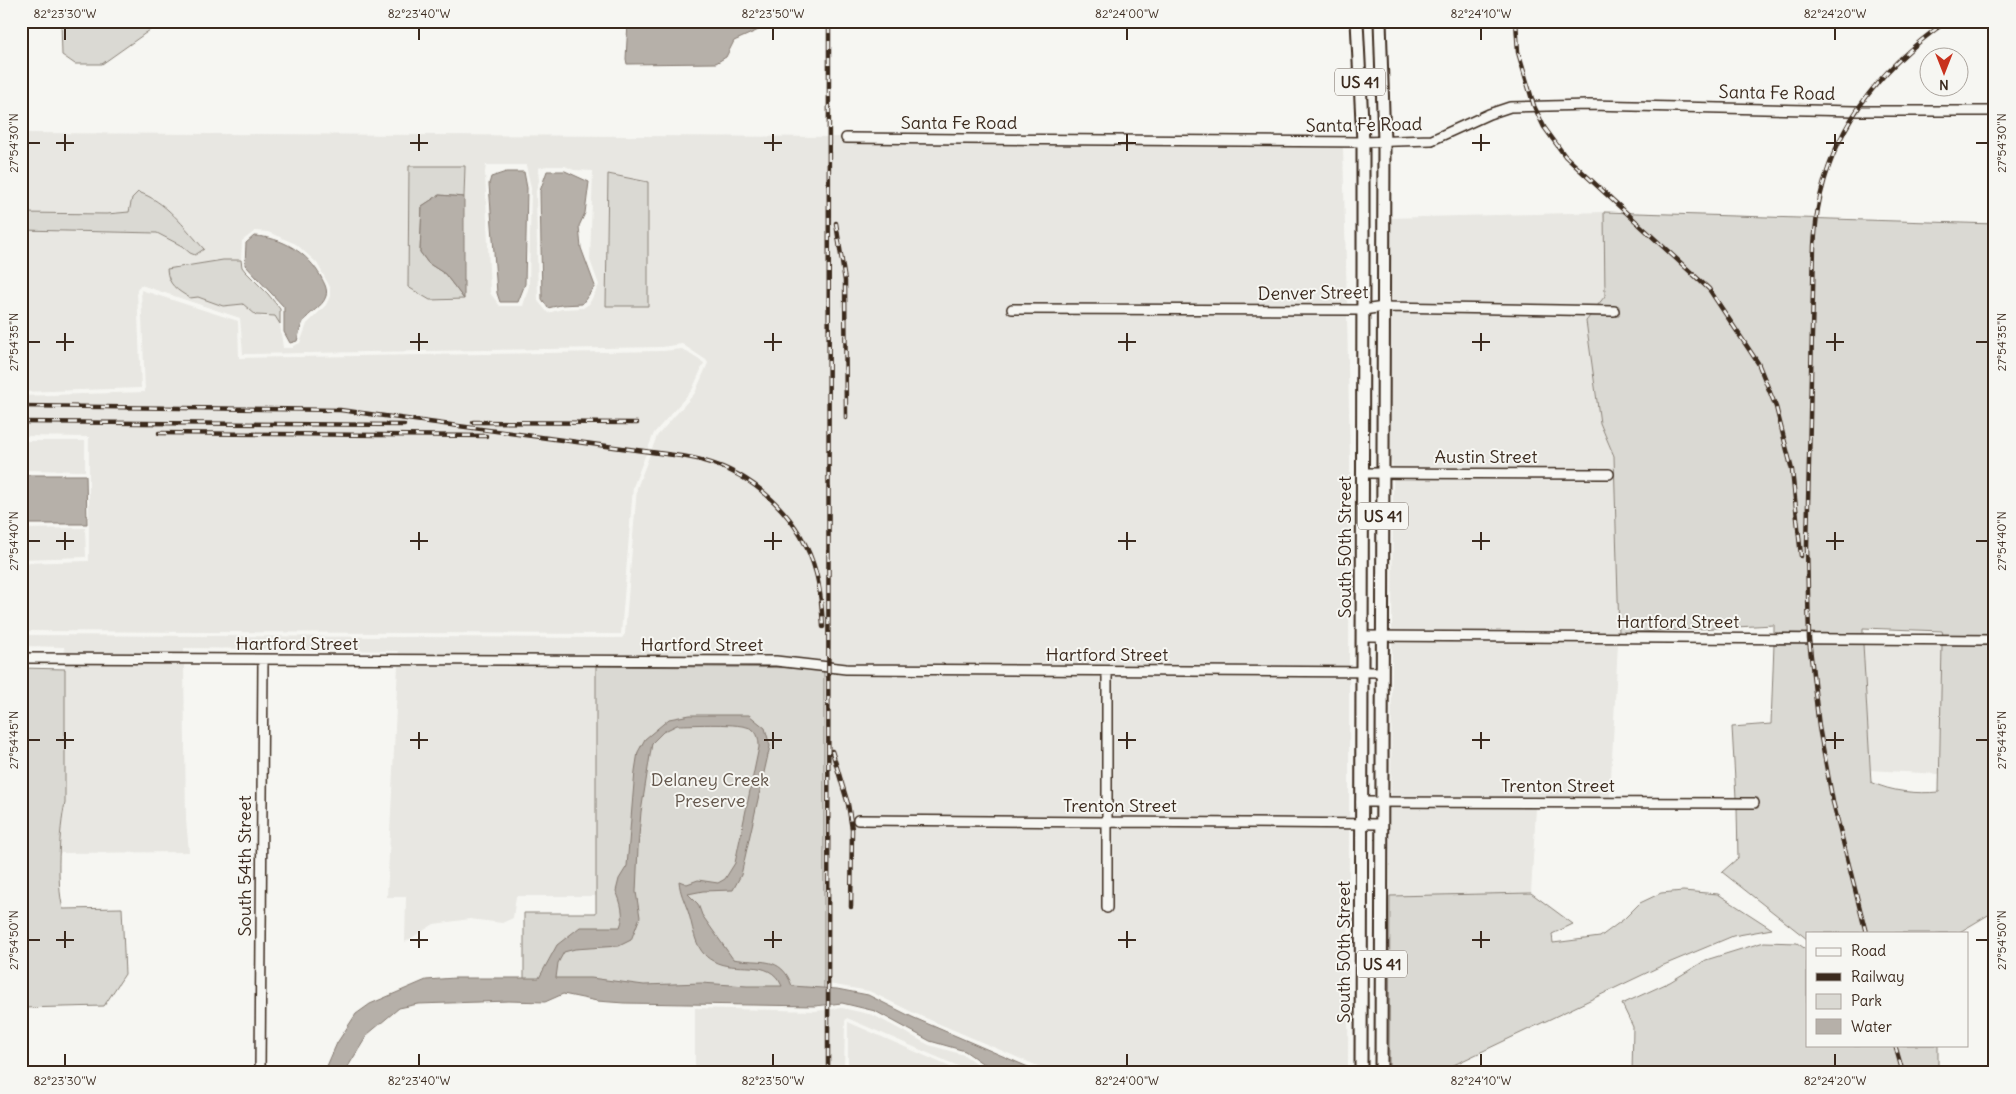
<svg xmlns="http://www.w3.org/2000/svg" width="2016" height="1094" font-family="Delius,sans-serif">
	<rect width="100%" height="100%" fill="#f6f6f2"/>
	<filter id="ink" filterUnits="userSpaceOnUse"><feTurbulence type="fractalNoise" baseFrequency=".02" numOctaves="2"/><feDisplacementMap in="SourceGraphic" scale="10" xChannelSelector="R" yChannelSelector="G"/><feConvolveMatrix kernelMatrix="1 2 1 2 8 2 1 2 1" color-interpolation-filters="sRGB"/></filter>
	<g filter="url(#ink)">
		<!-- built -->
		<path fill="#e8e7e2" fill-rule="evenodd" d="M 21,133 L 841,137 L 842,143 L 1343,147 L 1347,305 L 1008,304 L 1008,314 L 1347,315 L 1350,460 L 1349,666 L 846,664 L 819,661 L 818,659 L 776,657 L 399,655 L 398,651 L 184,648 L 184,654 L 65,653 L 64,647 L 21,646 L 21,635 L 622,638 L 625,634 L 637,488 L 657,436 L 695,393 L 708,363 L 706,360 L 682,344 L 662,347 L 243,354 L 240,318 L 141,285 L 137,290 L 141,388 L 21,392 L 21,230 L 157,233 L 182,246 L 190,253 L 195,255 L 203,249 L 173,214 L 152,197 L 132,198 L 129,212 L 107,214 L 21,213 ZM 486,165 L 526,165 L 531,188 L 529,286 L 523,306 L 500,306 L 490,293 L 485,172 ZM 547,166 L 565,166 L 574,170 L 593,171 L 590,260 L 599,285 L 589,304 L 583,308 L 562,309 L 548,313 L 538,301 L 536,191 L 539,181 L 538,168 ZM 409,167 L 465,167 L 464,298 L 408,287 ZM 608,174 L 648,182 L 647,306 L 606,305 ZM 255,231 L 268,232 L 296,244 L 317,263 L 330,287 L 330,296 L 326,305 L 307,324 L 300,343 L 293,346 L 293,348 L 283,348 L 280,324 L 275,316 L 262,317 L 243,304 L 223,306 L 198,297 L 176,266 L 241,260 L 242,241 Z
			M 1604,212 L 1605,296 L 1597,306 L 1389,302 L 1388,218 Z
			M 141,290 L 238,321 L 239,358 L 663,351 L 682,349 L 704,363 L 692,390 L 654,433 L 633,487 L 621,634 L 21,631 L 21,563 L 89,561 L 89,437 L 21,436 L 21,396 L 145,392 Z
			M 1389,312 L 1590,316 L 1586,322 L 1600,423 L 1614,456 L 1619,633 L 1392,631 L 1393,478 L 1613,479 L 1614,469 L 1393,468 L 1391,459 Z
			M 21,441 L 85,441 L 85,471 L 21,470 Z
			M 85,528 L 86,557 L 21,559 L 21,529 Z
			M 1392,641 L 1618,643 L 1610,798 L 1391,797 Z
			M 1863,644 L 1942,645 L 1939,774 L 1870,770 Z
			M 65,663 L 184,664 L 186,820 L 189,852 L 60,853 L 61,822 L 65,803 Z
			M 398,665 L 605,666 L 601,896 L 516,896 L 513,918 L 502,923 L 470,919 L 434,924 L 405,942 L 406,897 L 387,897 Z
			M 819,672 L 846,675 L 1103,676 L 1103,818 L 854,815 L 854,825 L 1103,828 L 1102,913 L 1111,913 L 1112,828 L 1349,828 L 1348,1073 L 1054,1073 L 914,1013 L 869,991 L 823,983 Z
			M 1112,676 L 1349,676 L 1349,818 L 1112,818 Z
			M 1390,807 L 1536,808 L 1531,893 L 1390,896 Z
			M 695,1008 L 815,1011 L 842,1008 L 873,1015 L 929,1045 L 964,1055 L 981,1067 L 996,1073 L 974,1073 L 847,1018 L 845,1021 L 844,1073 L 695,1073 Z
			M 848,1022 L 964,1073 L 848,1073 Z"/>
		<!-- green -->
		<path fill="#dad9d3" stroke="#8a8278" d="M 61,21 L 156,21 L 150,30 L 102,64 L 75,64 L 62,55 Z
			M 409,166 L 465,166 L 464,197 L 439,195 L 422,206 L 420,252 L 428,263 L 445,274 L 464,299 L 430,300 L 408,287 Z
			M 608,174 L 648,182 L 648,306 L 606,306 Z
			M 138,192 C 166,201 184,227 204,249 L 195,255 L 190,253 L 182,246 L 157,233 L 21,230 L 21,213 L 107,214 L 129,212 L 132,198 Z
			M 1604,212 L 1995,224 L 1995,635 L 1943,635 L 1942,631 L 1863,628 L 1863,634 L 1774,633 L 1774,625 L 1619,633 L 1614,456 L 1600,423 L 1586,321 L 1590,316 L 1619,316 L 1619,306 L 1597,306 L 1605,296 Z
			M 223,260 L 241,260 L 242,267 L 245,271 L 268,294 L 280,309 L 280,324 L 275,316 L 256,315 L 243,304 L 223,306 L 198,297 L 190,298 C 177,290 168,285 167,269 Z
			M 1774,644 L 1863,644 L 1871,782 C 1892,792 1916,794 1939,792 L 1942,645 L 1995,645 L 1995,911 L 1958,933 L 1807,933 L 1807,939 L 1722,872 L 1738,858 L 1737,808 L 1758,808 L 1758,798 L 1736,798 L 1732,727 L 1771,724 Z
			M 596,666 L 824,668 L 824,993 L 524,992 L 524,913 L 596,913 Z
			M 21,668 L 65,669 L 65,803 C 59,830 56,883 63,909 L 122,908 L 125,974 L 104,1006 L 21,1008 Z
			M 1683,891 L 1718,894 L 1772,929 L 1733,936 L 1659,967 L 1437,1073 L 1389,1073 L 1390,896 L 1531,893 L 1573,924 L 1552,934 L 1553,943 L 1600,937 L 1624,919 L 1640,903 L 1661,893 Z
			M 1764,942 L 1797,943 L 1807,950 L 1807,1045 L 1938,1045 L 1938,1073 L 1632,1073 L 1633,1027 L 1622,1004 L 1670,982 L 1706,960 Z"/>
		<!-- water -->
		<path fill="#b6b0a9" stroke="#857a71" fill-rule="evenodd" d="M 628,21 L 766,21 L 763,28 L 734,41 L 726,57 L 716,63 L 627,64 L 626,59 Z
			M 547,171 L 565,171 L 589,182 L 585,213 L 579,226 L 581,248 L 595,286 L 582,304 L 561,305 L 548,308 L 542,299 L 540,191 Z
			M 506,172 L 524,172 L 527,188 L 525,284 L 518,302 L 500,302 L 497,293 L 489,184 L 491,177 Z
			M 439,195 L 464,197 L 464,299 L 445,274 L 428,263 L 420,252 L 422,206 Z
			M 254,236 C 282,237 308,253 321,277 C 324,283 328,289 326,296 C 323,307 309,312 303,322 C 300,327 299,335 297,341 L 290,343 L 284,332 L 284,307 L 245,265 L 246,243 Z
			M 21,475 L 86,475 L 87,524 L 21,524 Z
			M 690,715 L 749,715 L 765,728 L 770,746 L 741,875 L 733,890 L 703,891 L 688,894 L 698,904 L 702,915 L 733,959 C 759,964 781,954 792,986 L 837,989 L 868,995 L 912,1017 L 1042,1073 L 1006,1073 L 982,1063 L 965,1051 L 930,1041 L 875,1011 L 842,1003 L 815,1006 L 624,1003 L 597,1001 L 563,994 L 545,1002 L 509,1001 L 418,1004 L 399,1008 L 368,1034 L 344,1073 L 324,1073 L 337,1043 L 356,1014 L 370,1004 L 426,980 L 455,978 L 539,978 L 557,945 L 580,927 L 620,927 C 625,916 621,902 616,891 L 619,879 L 627,866 L 635,771 L 638,752 L 645,739 L 669,719 ZM 677,725 C 693,725 740,722 752,729 C 758,733 759,740 759,747 L 735,863 L 725,879 L 718,883 L 698,880 L 687,884 L 679,881 C 680,893 684,900 688,911 C 694,929 694,951 713,961 C 736,974 769,956 782,986 L 747,986 L 701,983 L 644,985 L 591,978 L 556,978 L 558,963 L 564,952 L 575,949 L 619,946 L 631,940 L 640,917 L 636,892 L 638,848 L 641,812 L 652,743 L 663,732 Z"/>
		<g fill="none" stroke-linecap="round" stroke-linejoin="round">
			<!-- minor casing -->
			<g stroke="#3b2a1e" stroke-width="12">
				<path id="minor" d="M 846,138 L 1363,142 L 1432,140 L 1489,114 L 1510,107 L 1589,105 L 1855,111 L 1995,111
					M 1012,309 L 1363,310 L 1384,307 L 1614,311
					M 1362,473 L 1609,474
					M 1362,636 L 1995,640
					M 21,658 L 776,661 L 846,669 L 1382,672
					M 1361,802 L 1754,803
					M 858,820 L 1382,824
					M 1107,908 L 1107,671
					M 1361,967 L 1381,967
					M 260,1073 L 263,660"/>
			</g>
			<!-- major casing -->
			<g stroke="#3b2a1e" stroke-width="15">
				<path id="major" d="M 1357,21 L 1363,142 L 1363,265 L 1361,1073
					M 1380,21 L 1384,142 L 1381,1073"/>
			</g>
			<!-- minor -->
			<use href="#minor" stroke="#f6f6f2" stroke-width="9"/>
			<!-- major -->
			<use href="#major" stroke="#f6f6f2" stroke-width="11"/>
			<!-- rail casing -->
			<g stroke="#3b2a1e" stroke-width="4.5">
				<path id="rail" d="M 1516,21 L 1518,52 L 1534,106 L 1544,127 L 1565,156 L 1709,289 L 1758,363 L 1776,407 L 1792,470 L 1801,556
					M 836,223 L 845,281 L 846,418
					M 21,406 L 340,410 L 666,454 C 679,456 692,457 704,461 C 757,475 802,520 816,573 C 821,591 822,609 823,627
					M 21,422 L 404,425
					M 473,422 L 637,423
					M 159,433 L 486,436
					M 832,751 L 848,804 L 852,829 L 851,907
					M 1866,933 L 1833,802 L 1819,727 L 1809,639 L 1807,547 L 1814,246 C 1815,234 1816,220 1818,208 C 1832,127 1881,67 1947,21
					M 1895,1045 L 1903,1073
					M 828,1073 L 829,21"/>
			</g>
			<!-- rail -->
			<use href="#rail" stroke="#f6f6f2" stroke-width="2.5" stroke-dasharray="8" stroke-linecap="butt"/>
		</g>
	</g>
	<!-- ticks -->
	<path fill="none" stroke="#3b2a1e" stroke-width="2" d="M 65,28 L 65,40M 419,28 L 419,40M 773,28 L 773,40M 1127,28 L 1127,40M 1481,28 L 1481,40M 1835,28 L 1835,40M 65,134 L 65,151M 419,134 L 419,151M 773,134 L 773,151M 1127,134 L 1127,151M 1481,134 L 1481,151M 1835,134 L 1835,151M 28,143 L 40,143M 56,143 L 74,143M 410,143 L 428,143M 764,143 L 782,143M 1118,143 L 1136,143M 1472,143 L 1490,143M 1826,143 L 1844,143M 1976,143 L 1988,143M 65,333 L 65,351M 419,333 L 419,351M 773,333 L 773,351M 1127,333 L 1127,351M 1481,333 L 1481,351M 1835,333 L 1835,351M 28,342 L 40,342M 56,342 L 74,342M 410,342 L 428,342M 764,342 L 782,342M 1118,342 L 1136,342M 1472,342 L 1490,342M 1826,342 L 1844,342M 1976,342 L 1988,342M 65,532 L 65,550M 419,532 L 419,550M 773,532 L 773,550M 1127,532 L 1127,550M 1481,532 L 1481,550M 1835,532 L 1835,550M 28,541 L 40,541M 56,541 L 74,541M 410,541 L 428,541M 764,541 L 782,541M 1118,541 L 1136,541M 1472,541 L 1490,541M 1826,541 L 1844,541M 1976,541 L 1988,541M 65,732 L 65,749M 419,732 L 419,749M 773,732 L 773,749M 1127,732 L 1127,749M 1481,732 L 1481,749M 1835,732 L 1835,749M 28,740 L 40,740M 56,740 L 74,740M 410,740 L 428,740M 764,740 L 782,740M 1118,740 L 1136,740M 1472,740 L 1490,740M 1826,740 L 1844,740M 1976,740 L 1988,740M 65,931 L 65,948M 419,931 L 419,948M 773,931 L 773,948M 1127,931 L 1127,948M 1481,931 L 1481,948M 28,940 L 40,940M 56,940 L 74,940M 410,940 L 428,940M 764,940 L 782,940M 1118,940 L 1136,940M 1472,940 L 1490,940M 1976,940 L 1988,940M 65,1054 L 65,1066M 419,1054 L 419,1066M 773,1054 L 773,1066M 1127,1054 L 1127,1066M 1481,1054 L 1481,1066M 1835,1054 L 1835,1066"/>
	<g text-anchor="middle" stroke-width="4" stroke-linejoin="round" paint-order="stroke">
		<!-- shield labels -->
		<g fill="#f6f6f2" stroke="#73675e" stroke-width="1">
			<rect x="1335" y="68.5" width="50" height="27" rx="4"/>
			<rect x="1358" y="502.5" width="50" height="27" rx="4"/>
			<rect x="1357" y="950.5" width="50" height="27" rx="4"/>
		</g>
		<g font-size="16" font-weight="bold" fill="#3b2a1e">
			<text x="1360" y="88">US 41</text>
			<text x="1383" y="522">US 41</text>
			<text x="1382" y="970">US 41</text>
		</g>
		<!-- street labels -->
		<g font-size="18" fill="#3b2a1e" stroke="#f6f6f2">
			<text transform="translate(1777 93) rotate(1)" y="6">Santa Fe Road</text>
			<text x="959" y="129">Santa Fe Road</text>
			<text transform="translate(1364 125) rotate(-1)" y="6">Santa Fe Road</text>
			<text transform="translate(1313 293) rotate(-1)" y="6">Denver Street</text>
			<text x="1486" y="463">Austin Street</text>
			<text transform="translate(1345 547) rotate(-90)" y="6">South 50th Street</text>
			<text x="1678" y="628">Hartford Street</text>
			<text x="297" y="650">Hartford Street</text>
			<text x="702" y="651">Hartford Street</text>
			<text x="1107" y="661">Hartford Street</text>
			<text x="1558" y="792">Trenton Street</text>
			<text x="1120" y="812">Trenton Street</text>
			<text transform="translate(245 866) rotate(-90)" y="6">South 54th Street</text>
			<text transform="translate(1344 952) rotate(-90)" y="6">South 50th Street</text>
		</g>
		<!-- park labels -->
		<g font-size="18" fill="#63564b" stroke="#f6f6f2">
			<text x="710" y="786">Delaney Creek<tspan x="710" dy="21">Preserve</tspan></text>
		</g>
	</g>
	<!-- margin -->
	<rect width="2016" height="1094" fill="none" stroke="#f6f6f2" stroke-width="55"/>
	<!-- legend -->
	<rect x="1806" y="932" width="162" height="115" fill="#f6f6f2" stroke="#aba49d"/>
	<rect x="1816" y="948" width="25" height="8" fill="#f6f6f2" stroke="#aba49d"/>
	<text x="1851" y="956" font-size="15" fill="#3b2a1e">Road</text>
	<rect x="1816" y="973" width="25" height="8" fill="#3b2a1e" stroke="#aba49d"/>
	<text x="1851" y="982" font-size="15" fill="#3b2a1e">Railway</text>
	<rect x="1816" y="994" width="25" height="15" fill="#dad9d3" stroke="#aba49d"/>
	<text x="1851" y="1006" font-size="15" fill="#3b2a1e">Park</text>
	<rect x="1816" y="1019" width="25" height="15" fill="#b6b0a9" stroke="#aba49d"/>
	<text x="1851" y="1032" font-size="15" fill="#3b2a1e">Water</text>
	<!-- north arrow -->
	<g transform="translate(1944 72) rotate(180)"><circle r="24" fill="#f6f6f2" stroke="#aba49d"/>
	<path d="M0-4L9 19L0 12L-9 19Z" fill="#c8321e"/>
	<text y="-8" font-size="14" font-weight="bold" text-anchor="middle" fill="#3b2a1e">N</text>
	</g>
	<rect x="28" y="28" width="1960" height="1038" fill="none" stroke="#3b2a1e" stroke-width="2"/>
	<g font-size="12" text-anchor="middle" fill="#3b2a1e">
		<text x="65" y="18">82°23'30"W</text>
		<text x="419" y="18">82°23'40"W</text>
		<text x="773" y="18">82°23'50"W</text>
		<text x="1127" y="18">82°24'00"W</text>
		<text x="1481" y="18">82°24'10"W</text>
		<text x="1835" y="18">82°24'20"W</text>
		<text transform="translate(2002 143) rotate(-90)" y="4">27°54'30"N</text>
		<text transform="translate(14 143) rotate(-90)" y="4">27°54'30"N</text>
		<text transform="translate(2002 342) rotate(-90)" y="4">27°54'35"N</text>
		<text transform="translate(14 342) rotate(-90)" y="4">27°54'35"N</text>
		<text transform="translate(2002 541) rotate(-90)" y="4">27°54'40"N</text>
		<text transform="translate(14 541) rotate(-90)" y="4">27°54'40"N</text>
		<text transform="translate(2002 740) rotate(-90)" y="4">27°54'45"N</text>
		<text transform="translate(14 740) rotate(-90)" y="4">27°54'45"N</text>
		<text transform="translate(2002 940) rotate(-90)" y="4">27°54'50"N</text>
		<text transform="translate(14 940) rotate(-90)" y="4">27°54'50"N</text>
		<text x="65" y="1085">82°23'30"W</text>
		<text x="419" y="1085">82°23'40"W</text>
		<text x="773" y="1085">82°23'50"W</text>
		<text x="1127" y="1085">82°24'00"W</text>
		<text x="1481" y="1085">82°24'10"W</text>
		<text x="1835" y="1085">82°24'20"W</text>
	</g>
</svg>
